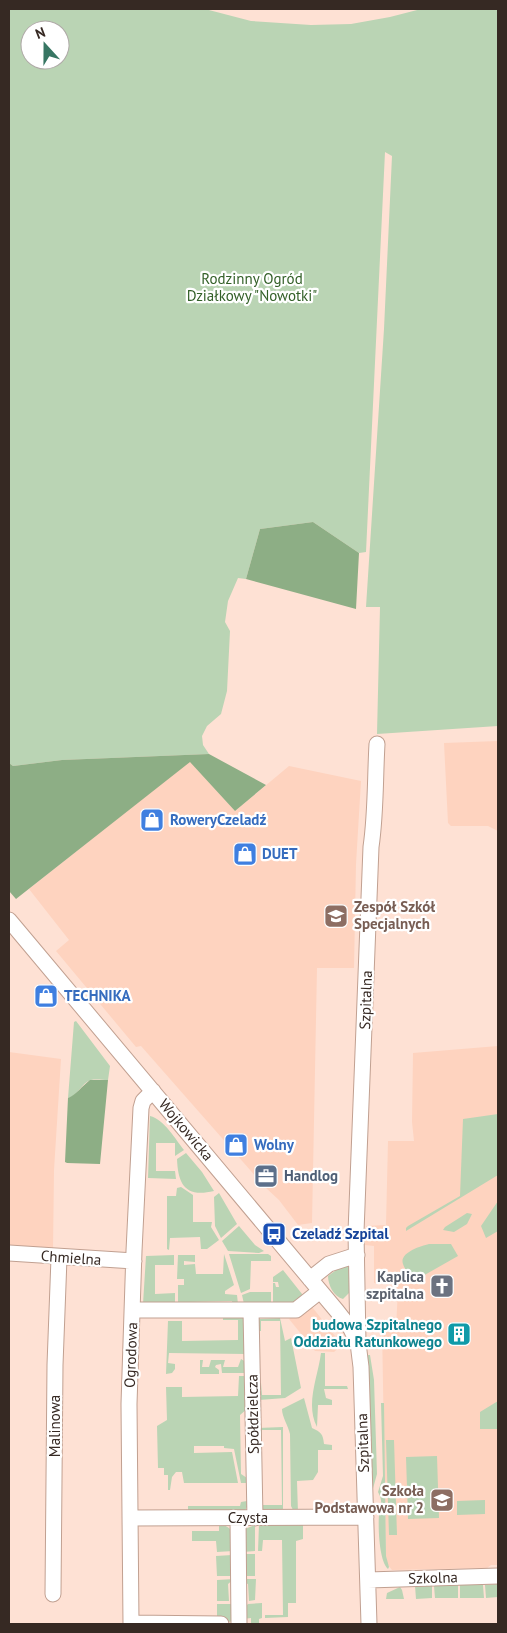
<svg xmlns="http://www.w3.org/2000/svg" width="507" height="1633" font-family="'PT Sans',sans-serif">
	<rect width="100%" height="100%" fill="#fee1d4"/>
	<!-- built -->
	<path fill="#fed3bf" d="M 498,741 L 498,831 L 488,826 L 451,826 L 448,823 L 444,743 Z
		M 190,761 L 235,811 L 289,766 L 361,781 L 356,864 L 354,968 L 317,968 L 312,1223 L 298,1225 L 279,1200 L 266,1188 L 141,1046 L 136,1047 L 56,951 L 69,940 L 29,889 Z
		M 498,1046 L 498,1565 L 491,1565 L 487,1568 L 392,1570 L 387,1564 L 386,1556 L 382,1327 L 396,1328 L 398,1289 L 394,1284 L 374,1283 L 374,1246 L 365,1245 L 366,1226 L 386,1225 L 388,1141 L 414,1141 L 412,1122 L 413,1053 Z
		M 9,1052 L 61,1059 L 54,1170 L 53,1250 L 9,1246 Z
		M 309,1303 L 342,1345 L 334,1352 L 315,1351 L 289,1319 Z"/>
	<!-- green -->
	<path fill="#bad4b4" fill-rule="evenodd" d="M 9,9 L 205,9 L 251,21 L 311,25 L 351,24 L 390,17 L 421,9 L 498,9 L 498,726 L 377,734 L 380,607 L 366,607 L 384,329 L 392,156 L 385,152 L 366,552 L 359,553 L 313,522 L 260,529 L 246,579 L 238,578 L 228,601 L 225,622 L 230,631 L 227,691 L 221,714 L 207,726 L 202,736 L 203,745 L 209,754 L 62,760 L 13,766 L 9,763 ZM 30,30 L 60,30 L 60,60 L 30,60 Z
		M 76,1021 L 110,1066 L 108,1080 C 103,1080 96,1079 91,1080 C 81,1083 78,1096 68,1098 L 74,1022 Z
		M 498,1114 L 498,1175 L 406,1231 L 406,1228 L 408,1226 L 460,1196 L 463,1119 Z
		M 150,1116 C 164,1119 176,1140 184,1150 L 175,1156 L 175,1143 L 156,1143 L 156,1171 L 175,1171 L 176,1179 L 148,1178 Z
		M 186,1153 L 202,1172 L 214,1191 C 185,1198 178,1184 177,1159 Z
		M 181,1187 L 193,1195 L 193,1222 L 212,1222 L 211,1227 L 219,1240 L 207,1249 L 201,1249 L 200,1237 L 170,1238 L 169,1250 L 167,1249 L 167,1196 L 176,1196 L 177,1188 Z
		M 219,1193 L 237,1224 L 221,1238 L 215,1226 L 214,1197 Z
		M 498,1201 L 498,1231 L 486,1238 L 481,1226 Z
		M 467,1213 L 472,1214 L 467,1224 L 454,1232 L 443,1230 L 445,1227 Z
		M 239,1226 L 255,1245 L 264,1251 L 259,1253 L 228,1251 L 222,1241 Z
		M 429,1244 L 451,1244 L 458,1256 L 414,1281 C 410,1276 405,1270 403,1264 C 399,1253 420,1246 429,1244 Z
		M 224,1254 L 234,1285 L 225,1291 L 225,1294 L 237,1295 L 238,1304 L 233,1308 L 232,1301 L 190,1302 L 190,1309 L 178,1307 L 178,1285 L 184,1285 L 184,1279 L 177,1279 L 178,1255 L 195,1255 L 195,1262 L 184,1261 L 184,1265 L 195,1264 L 196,1274 L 223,1274 Z
		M 229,1254 L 268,1254 L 271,1256 L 271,1261 L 251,1261 L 250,1289 L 241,1293 Z
		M 174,1255 L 174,1265 L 155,1265 L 155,1294 L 175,1293 L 175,1307 L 143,1304 L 146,1256 Z
		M 343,1265 L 348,1266 L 351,1271 L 351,1291 L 343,1299 C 334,1297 328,1285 328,1276 Z
		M 283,1270 L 306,1299 L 296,1307 L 273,1305 L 273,1283 L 275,1283 L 276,1287 L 279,1287 L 278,1282 L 273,1282 L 273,1277 Z
		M 250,1292 L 271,1292 L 271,1305 L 244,1304 L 242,1295 Z
		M 223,1317 L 242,1317 L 245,1319 L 246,1354 L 169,1353 L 168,1363 L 175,1364 L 175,1369 L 172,1373 L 166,1374 L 168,1321 L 182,1321 L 182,1341 L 238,1340 L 238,1320 L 223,1320 Z
		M 280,1318 L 285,1341 L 291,1338 L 301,1388 L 285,1398 L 259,1400 L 257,1383 L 261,1383 L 262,1395 L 281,1395 L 280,1321 L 261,1321 L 261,1331 L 256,1331 L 257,1320 L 260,1319 Z
		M 321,1353 L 325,1353 L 325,1386 L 347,1386 L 348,1389 L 324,1389 L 326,1398 L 332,1400 L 332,1405 L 318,1405 L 317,1427 C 305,1404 318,1377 321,1353 Z
		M 367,1355 L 370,1355 L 374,1380 L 377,1474 L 372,1492 Z
		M 241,1359 L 246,1362 L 246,1373 L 222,1373 L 221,1364 L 216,1365 L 215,1367 L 219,1370 L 219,1374 L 200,1374 L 200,1360 L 203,1360 L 202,1367 L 209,1367 L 211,1360 L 225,1360 L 223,1367 L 238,1367 Z
		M 239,1376 L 247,1376 L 247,1409 L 240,1415 L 241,1474 L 247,1478 L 247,1483 L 241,1483 L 234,1449 L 224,1448 L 224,1446 L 194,1446 L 194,1453 L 232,1452 L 238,1483 L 184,1483 L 182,1472 L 176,1472 L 172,1477 L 170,1490 L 168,1490 L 168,1475 L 164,1475 L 164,1468 L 158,1468 L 157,1426 L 167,1420 L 166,1387 L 182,1387 L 182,1397 L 238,1396 Z
		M 304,1398 L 312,1428 C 321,1432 323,1434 324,1444 L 332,1445 L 332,1450 L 318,1450 L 318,1472 L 313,1480 L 297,1481 L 298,1513 L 293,1510 L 291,1506 L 290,1434 C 288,1425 282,1417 282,1409 Z
		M 498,1401 L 498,1429 L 480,1429 L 480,1412 Z
		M 381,1403 L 384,1403 L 386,1556 L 389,1567 L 388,1569 C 379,1561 378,1526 379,1515 C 381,1505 383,1501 378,1492 L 383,1476 Z
		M 283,1427 L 283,1510 L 262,1511 L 258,1492 L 262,1492 L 262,1505 L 282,1505 L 281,1430 L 262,1430 L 262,1441 L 258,1441 L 258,1428 Z
		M 386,1440 L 394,1440 L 397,1535 L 389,1535 Z
		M 437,1456 L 439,1518 L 408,1519 L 406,1457 Z
		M 485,1500 L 485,1514 L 457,1515 L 457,1501 Z
		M 247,1501 L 247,1507 L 244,1512 L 188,1515 L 188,1506 L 240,1506 L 241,1502 Z
		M 219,1522 L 229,1528 L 234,1534 L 233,1551 L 217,1552 L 216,1541 L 192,1541 L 192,1531 L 219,1531 Z
		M 259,1524 L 303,1525 L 303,1539 L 296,1541 L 296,1603 L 288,1603 L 288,1617 L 265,1618 L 265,1615 L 283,1615 L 282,1540 L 263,1540 L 262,1551 L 258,1551 Z
		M 255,1525 L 255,1551 L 243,1552 L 245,1529 Z
		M 243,1554 L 255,1554 L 255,1576 L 244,1576 Z
		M 232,1555 L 234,1576 L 217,1576 L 216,1556 Z
		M 234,1579 L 228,1584 L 229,1601 L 217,1601 L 217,1580 Z
		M 246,1579 L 256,1579 L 255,1600 L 249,1601 L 248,1584 L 245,1583 Z
		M 498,1584 L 498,1597 L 486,1598 L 485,1585 Z
		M 432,1585 L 432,1598 L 416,1599 L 415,1586 Z
		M 458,1585 L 458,1598 L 435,1598 L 434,1586 Z
		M 460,1585 L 483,1585 L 484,1598 L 460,1598 Z
		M 400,1587 L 402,1590 L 404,1599 L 386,1599 L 387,1593 Z
		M 262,1603 L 262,1618 L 259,1619 L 259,1624 L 251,1624 L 251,1618 L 243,1619 L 243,1609 L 248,1604 Z
		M 217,1604 L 232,1604 L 234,1621 L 222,1623 L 217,1617 Z"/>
	<!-- forest -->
	<path fill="#8dae85" d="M 313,522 L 359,553 L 356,609 L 246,579 L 260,529 Z
		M 209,754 L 266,785 L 235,811 L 190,762 L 16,899 L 9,891 L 9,763 L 13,766 L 62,760 Z
		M 90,1080 L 108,1080 L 100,1164 L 67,1163 L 65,1162 L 68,1098 C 75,1096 83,1085 90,1080 Z"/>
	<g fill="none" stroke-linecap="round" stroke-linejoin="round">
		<!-- minor casing -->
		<g stroke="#c1a091" stroke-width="17">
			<path id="minor" d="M 9,920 L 337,1311 L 351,1329 L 356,1340
				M 9,1253 L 134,1261
				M 310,1279 L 329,1264 L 357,1255
				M 132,1310 L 296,1310 L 320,1291
				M 251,1310 L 255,1518
				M 130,1518 L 366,1517
				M 238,1518 L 239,1624
				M 368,1580 L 498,1576
				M 53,1594 L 55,1365 L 59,1258
				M 131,1623 L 221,1624
				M 131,1624 L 129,1404 L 134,1251 L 141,1108 L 143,1101 L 153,1091
				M 369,1624 L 361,1367 L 358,1343 L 356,1232 L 371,847 C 376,813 375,779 377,744"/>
		</g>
		<!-- minor -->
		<use href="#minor" stroke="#fff" stroke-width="15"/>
	</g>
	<!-- icons -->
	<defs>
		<g id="shop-square" transform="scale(1.25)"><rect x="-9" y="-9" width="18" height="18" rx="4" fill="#3f7fe0" stroke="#fff"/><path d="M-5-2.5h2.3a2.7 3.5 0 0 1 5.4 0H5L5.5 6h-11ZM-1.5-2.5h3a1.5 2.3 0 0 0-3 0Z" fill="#fff"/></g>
		<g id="school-square" transform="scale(1.25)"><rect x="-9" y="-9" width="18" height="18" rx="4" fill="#8d6e63" stroke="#fff"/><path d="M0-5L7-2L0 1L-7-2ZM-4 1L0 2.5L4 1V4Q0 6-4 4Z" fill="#fff"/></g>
		<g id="office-square" transform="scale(1.25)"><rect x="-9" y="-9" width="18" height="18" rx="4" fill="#5c6f8a" stroke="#fff"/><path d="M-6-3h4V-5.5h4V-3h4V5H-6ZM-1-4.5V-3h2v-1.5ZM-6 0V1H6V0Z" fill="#fff"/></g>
		<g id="bus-square" transform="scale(1.25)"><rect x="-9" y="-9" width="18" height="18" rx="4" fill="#1a4fb4" stroke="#fff"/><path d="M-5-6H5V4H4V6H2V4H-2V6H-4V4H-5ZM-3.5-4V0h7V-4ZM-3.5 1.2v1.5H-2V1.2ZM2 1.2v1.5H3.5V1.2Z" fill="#fff"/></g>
		<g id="church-square" transform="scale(1.25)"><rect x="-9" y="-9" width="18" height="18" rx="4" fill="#6b7280" stroke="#fff"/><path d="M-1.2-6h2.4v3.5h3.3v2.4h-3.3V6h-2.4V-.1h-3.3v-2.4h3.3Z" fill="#fff"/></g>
		<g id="building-square" transform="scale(1.25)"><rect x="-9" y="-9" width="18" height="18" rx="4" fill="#0f9aa8" stroke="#fff"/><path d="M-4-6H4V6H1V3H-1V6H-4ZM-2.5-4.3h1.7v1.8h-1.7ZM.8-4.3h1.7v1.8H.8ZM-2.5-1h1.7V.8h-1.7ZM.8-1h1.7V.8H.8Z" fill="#fff"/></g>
	</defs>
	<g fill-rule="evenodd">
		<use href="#shop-square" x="152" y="820"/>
		<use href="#shop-square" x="245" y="854"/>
		<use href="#school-square" x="336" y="916"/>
		<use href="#shop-square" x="46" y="996"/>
		<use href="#shop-square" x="236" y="1145"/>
		<use href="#office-square" x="266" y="1176"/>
		<use href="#bus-square" x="274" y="1234"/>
		<use href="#church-square" x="442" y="1286"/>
		<use href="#building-square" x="459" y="1334"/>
		<use href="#school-square" x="442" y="1500"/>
	</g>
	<g text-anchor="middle" stroke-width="4.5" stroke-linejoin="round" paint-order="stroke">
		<!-- park labels -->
		<g font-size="15" fill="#336028" stroke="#fff">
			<text x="252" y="284">Rodzinny Ogród<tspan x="252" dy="17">Działkowy "Nowotki"</tspan></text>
		</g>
		<!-- shop labels -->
		<g font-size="15" font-weight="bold" fill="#366cbe" stroke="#fff" text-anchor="start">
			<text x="170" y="825">RoweryCzeladź</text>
			<text x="262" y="859">DUET</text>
			<text x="64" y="1001">TECHNIKA</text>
			<text x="254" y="1150">Wolny</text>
		</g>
		<!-- education labels -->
		<g font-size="15" font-weight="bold" fill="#785e54" stroke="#fff" text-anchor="start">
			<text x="354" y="912">Zespół Szkół<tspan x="354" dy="17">Specjalnych</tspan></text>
			<text x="424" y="1496" text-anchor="end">Szkoła<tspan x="424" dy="17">Podstawowa nr 2</tspan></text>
		</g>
		<!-- street labels -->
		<g font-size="15" fill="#362923" stroke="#fff">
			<text transform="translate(366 1000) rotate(-88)" y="5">Szpitalna</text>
			<text transform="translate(186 1130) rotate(50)" y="5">Wojkowicka</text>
			<text transform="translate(71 1258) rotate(4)" y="5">Chmielna</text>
			<text transform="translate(131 1355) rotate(-88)" y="5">Ogrodowa</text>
			<text transform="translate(253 1414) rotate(-91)" y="5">Spółdzielcza</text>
			<text transform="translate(55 1426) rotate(-90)" y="5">Malinowa</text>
			<text transform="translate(363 1443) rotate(-92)" y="5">Szpitalna</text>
			<text x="248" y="1523">Czysta</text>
			<text transform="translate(433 1578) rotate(-2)" y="5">Szkolna</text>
		</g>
		<!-- service labels -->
		<g font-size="15" font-weight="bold" fill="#4e5e75" stroke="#fff" text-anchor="start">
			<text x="284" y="1181">Handlog</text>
		</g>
		<!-- transit labels -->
		<g font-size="15" font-weight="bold" fill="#164399" stroke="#fff" text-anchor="start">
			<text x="292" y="1239">Czeladź Szpital</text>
		</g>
		<!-- worship labels -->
		<g font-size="15" font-weight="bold" fill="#5b616d" stroke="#fff" text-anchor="end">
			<text x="424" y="1282">Kaplica<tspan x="424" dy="17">szpitalna</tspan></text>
		</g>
		<!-- culture labels -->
		<g font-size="15" font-weight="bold" fill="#0d838f" stroke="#fff" text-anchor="end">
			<text x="442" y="1330">budowa Szpitalnego<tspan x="442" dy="17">Oddziału Ratunkowego</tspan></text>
		</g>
	</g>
	<!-- border -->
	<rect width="507" height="1633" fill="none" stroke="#362923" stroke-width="20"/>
	<!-- north arrow -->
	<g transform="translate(45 45) rotate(339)"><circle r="24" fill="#ffffff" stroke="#afa9a7"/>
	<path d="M0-4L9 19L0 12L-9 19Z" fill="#377663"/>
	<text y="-8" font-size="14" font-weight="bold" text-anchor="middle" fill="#362923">N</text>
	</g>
</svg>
